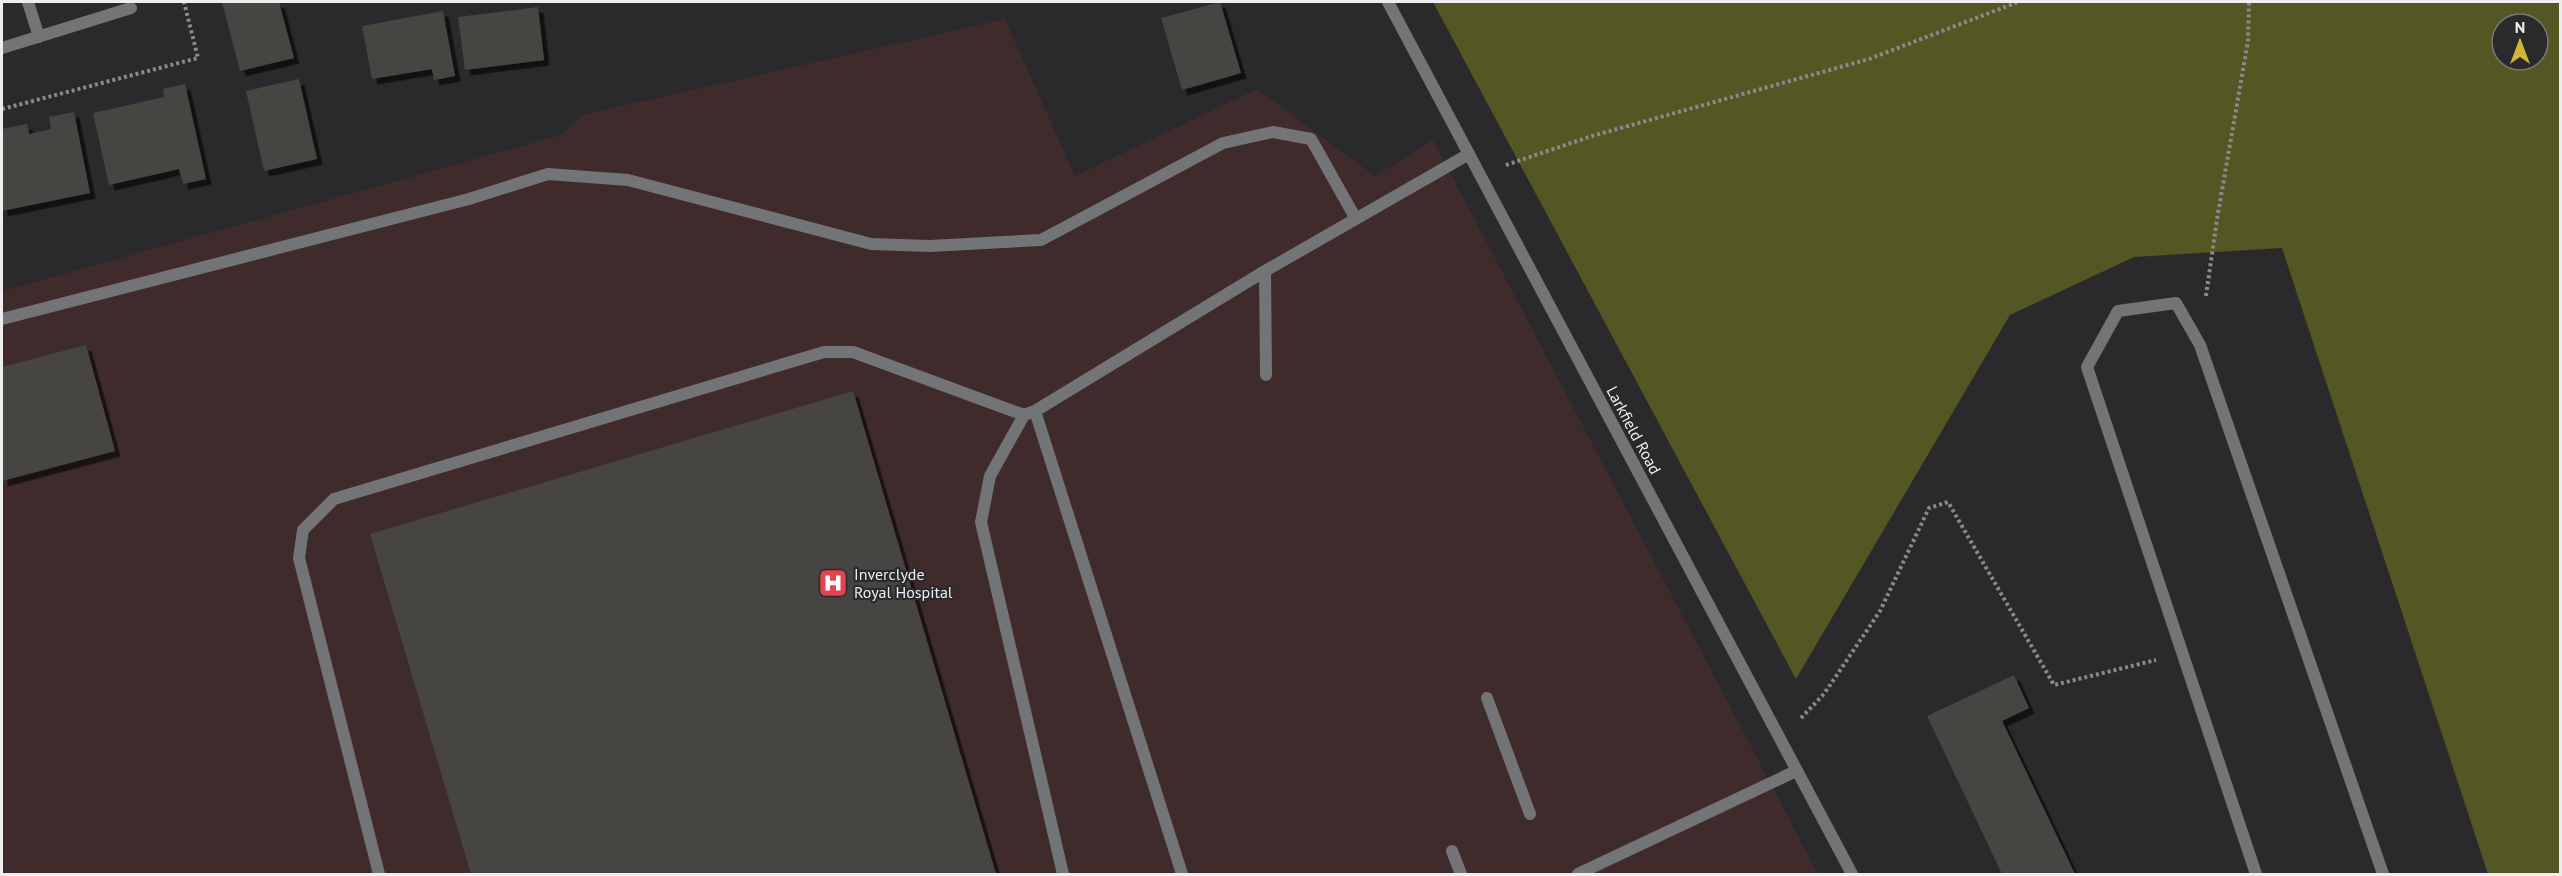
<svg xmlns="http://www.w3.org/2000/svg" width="2562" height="876" font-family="'PT Sans',sans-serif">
	<defs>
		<filter id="shadow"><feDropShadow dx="5.5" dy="5.5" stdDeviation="0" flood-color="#0009"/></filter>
	</defs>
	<rect width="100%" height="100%" fill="#2a292c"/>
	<!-- medical -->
	<path fill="#3f2b2c" d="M 1005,19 L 1075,176 L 1257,89 L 1375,176 L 1433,140 L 1818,874 L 2,874 L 2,291 L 561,135 L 582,115 Z"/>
	<!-- green -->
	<path fill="#545723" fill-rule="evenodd" d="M 1433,2 L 2560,2 L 2560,874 L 2488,874 L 2282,248 L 2134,257 L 2010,315 L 1796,679 ZM 2502,24 L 2538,24 L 2538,60 L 2502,60 Z"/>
	<!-- building -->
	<path fill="#464443" filter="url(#shadow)" d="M 222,2 L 279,2 L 294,58 L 240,71 Z
		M 1220,2 L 1241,73 L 1182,90 L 1161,18 Z
		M 538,7 L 544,60 L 465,70 L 458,17 Z
		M 443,11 L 455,76 L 434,80 L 432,69 L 372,79 L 362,26 Z
		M 299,79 L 317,159 L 264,171 L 246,91 Z
		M 185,84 L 206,179 L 183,184 L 179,169 L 109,185 L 93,113 L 164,97 L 163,89 Z
		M 74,112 L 90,193 L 2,211 L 2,129 L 27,124 L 29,134 L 51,129 L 49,117 Z
		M 86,345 L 115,451 L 2,481 L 2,367 Z
		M 853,391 L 996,874 L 471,874 L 370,534 Z
		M 2014,675 L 2029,708 L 2002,721 L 2075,874 L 2002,874 L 1927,716 Z"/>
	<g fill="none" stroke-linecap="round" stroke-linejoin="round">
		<!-- path -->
		<path stroke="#8a898c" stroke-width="4" stroke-dasharray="3 3" stroke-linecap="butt" d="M 2,109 L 198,58 L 184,2
			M 1506,165 L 1592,136 L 1869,59 L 2018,2
			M 2206,296 L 2217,219 L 2248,41 L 2249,2
			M 1801,718 L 1824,694 L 1880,611 L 1929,508 L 1948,502 L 2054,685 L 2156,660"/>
		<!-- service -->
		<path stroke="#737475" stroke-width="12" d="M 1265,271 L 1266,375
			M 2,319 L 469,199 L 548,174 L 628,180 L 871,244 L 930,246 L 1041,240 L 1223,143 L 1273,132 L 1311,139 L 1356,219
			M 1035,411 L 1182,874
			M 1024,415 L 990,476 L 981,522 L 1063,874
			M 1487,698 L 1530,814
			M 1452,851 L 1461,874
			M 379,874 L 299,558 L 303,530 L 334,499 L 824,352 L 853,352 L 1024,415 L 1035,411 L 1265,271 L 1469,154
			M 1578,874 L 1796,771
			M 2256,874 L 2087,367 L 2118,311 L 2176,303 L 2200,345 L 2383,874"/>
		<!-- minor -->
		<path stroke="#737475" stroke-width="12" d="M 28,2 L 39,37
			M 2,48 L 131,8"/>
		<!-- tertiary -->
		<path stroke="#737475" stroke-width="12" d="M 1388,2 L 1852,874"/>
	</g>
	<!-- icons -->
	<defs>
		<g id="hospital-square" transform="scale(1.5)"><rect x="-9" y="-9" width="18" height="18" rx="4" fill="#e0444e" stroke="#2a292c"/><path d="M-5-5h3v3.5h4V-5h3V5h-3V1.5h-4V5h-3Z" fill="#fff"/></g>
	</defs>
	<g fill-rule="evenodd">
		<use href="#hospital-square" x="833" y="583"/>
	</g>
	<g text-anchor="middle" stroke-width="4.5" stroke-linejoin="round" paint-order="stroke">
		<!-- street labels -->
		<g font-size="16" fill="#eeedef" stroke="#2a292c">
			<text transform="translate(1634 430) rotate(62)" y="6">Larkfield Road</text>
		</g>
		<!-- poi labels -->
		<g font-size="16" fill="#eeedef" stroke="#2a292c" text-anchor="start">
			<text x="854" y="580">Inverclyde<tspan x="854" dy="18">Royal Hospital</tspan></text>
		</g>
	</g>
	<!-- border -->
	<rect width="2562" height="876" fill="none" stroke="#eeedef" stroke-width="6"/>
	<!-- north arrow -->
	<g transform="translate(2520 42)"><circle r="28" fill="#2a292c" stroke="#78777a" stroke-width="1.5"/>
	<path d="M0-4.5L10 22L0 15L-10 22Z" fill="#d3b635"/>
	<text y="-9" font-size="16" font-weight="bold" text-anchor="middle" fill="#eeedef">N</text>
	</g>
</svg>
